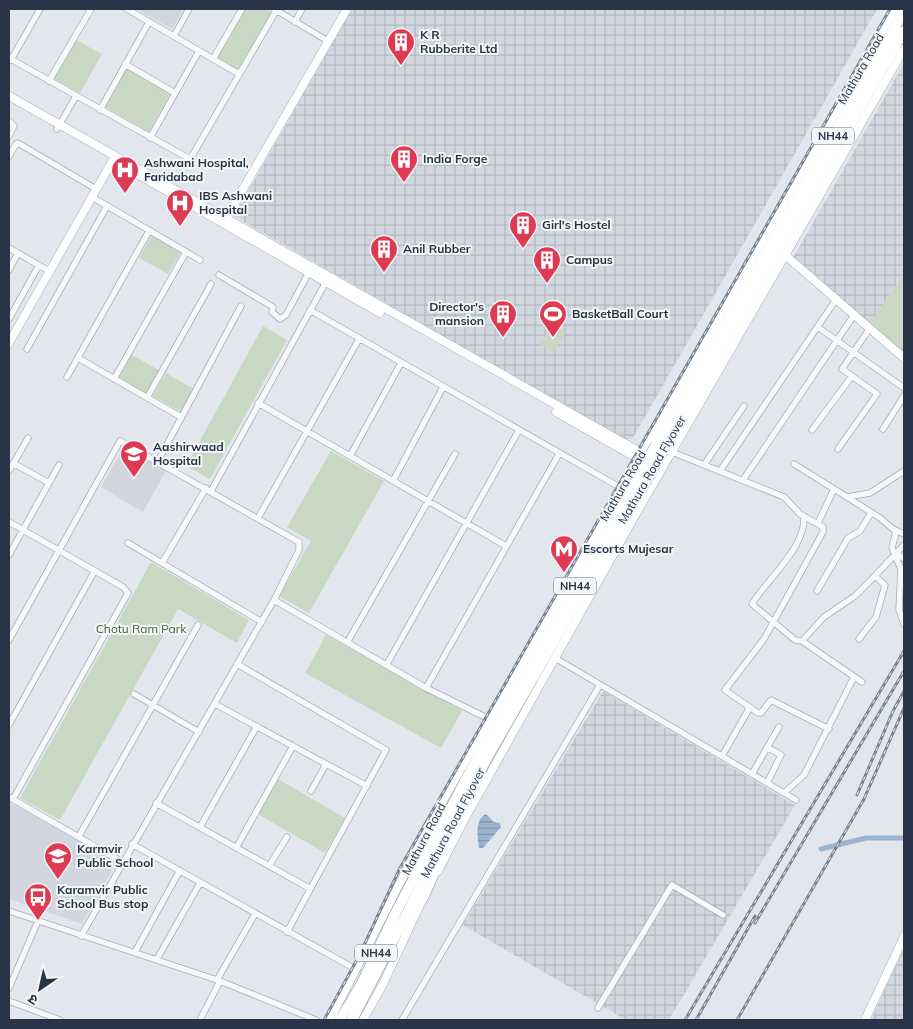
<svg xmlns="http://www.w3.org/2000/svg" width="913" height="1029" font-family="Mulish,'Noto Sans Devanagari',sans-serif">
	<defs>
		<pattern id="industrial-grid" width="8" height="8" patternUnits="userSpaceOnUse" patternTransform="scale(1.25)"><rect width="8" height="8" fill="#d1d6df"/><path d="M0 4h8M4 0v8" fill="none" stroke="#b3b8c1"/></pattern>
		<pattern id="water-rules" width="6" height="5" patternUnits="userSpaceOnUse" patternTransform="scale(1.25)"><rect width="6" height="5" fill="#9ab4d0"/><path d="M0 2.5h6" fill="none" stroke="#7e93ab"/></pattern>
	</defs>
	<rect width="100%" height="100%" fill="#e3e7ed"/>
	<!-- built -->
	<path fill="#d1d6df" d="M 136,9 L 184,9 L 172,29 Z
		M 125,445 L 167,469 L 143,512 L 101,487 Z
		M 9,802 L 117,861 L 82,924 L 9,899 Z"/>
	<!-- industrial -->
	<path fill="url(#industrial-grid)" d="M 352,9 L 877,9 L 633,438 L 624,440 L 234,216 Z
		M 904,63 L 904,274 L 870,324 L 793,258 Z
		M 603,691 L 795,805 L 669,1020 L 626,1020 L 463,925 Z
		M 904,948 L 904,1020 L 871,1020 Z"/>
	<!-- green -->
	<path fill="#c8d8c3" d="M 245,9 L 265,9 L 272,12 L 238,70 L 216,58 Z
		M 76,40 L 102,54 L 80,93 L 54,79 Z
		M 127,68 L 171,93 L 149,132 L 105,107 Z
		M 152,235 L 181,252 L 168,274 L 139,258 Z
		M 904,274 L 904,353 L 870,324 Z
		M 553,324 L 566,332 L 553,353 L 540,344 Z
		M 263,326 L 287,340 L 210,479 L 186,466 Z
		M 132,355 L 160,371 L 147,394 L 119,377 Z
		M 166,373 L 194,389 L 181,412 L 153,396 Z
		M 331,451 L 384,481 L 309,613 L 279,596 L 311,541 L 287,527 Z
		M 151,562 L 249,620 L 237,643 L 178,609 L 60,820 L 20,798 Z
		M 326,635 L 462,711 L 441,748 L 305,673 Z
		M 278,779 L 345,818 L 325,853 L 258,814 Z"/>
	<!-- water -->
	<path fill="url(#water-rules)" d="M 486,814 L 494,822 L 500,823 L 501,827 L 483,848 L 479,848 C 478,837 474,820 486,814 Z"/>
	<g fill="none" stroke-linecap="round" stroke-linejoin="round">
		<!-- canal -->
		<path stroke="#9ab4d0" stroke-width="5" d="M 821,849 L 866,838 L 904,838"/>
		<!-- street casing -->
		<g stroke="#a7aeb8" stroke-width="7">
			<path id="street" d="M 127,9 L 239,74
				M 274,9 L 328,41
				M 295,22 L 302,9
				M 174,36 L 189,9
				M 9,58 L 188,158 L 192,156 L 276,11
				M 213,59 L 242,9
				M 11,60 L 40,9
				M 125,64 L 175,93
				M 49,81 L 91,9
				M 100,110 L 149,22
				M 9,121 L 14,126 L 9,136
				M 57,129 L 76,96
				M 150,138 L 199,51
				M 9,156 L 16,144 L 18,143 L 96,189
				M 92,197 L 200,260
				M 9,248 L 49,271
				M 9,270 L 18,253
				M 219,275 L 273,307 L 272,312 L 280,319 L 286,315 L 309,272
				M 310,310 L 621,488
				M 9,319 L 39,265
				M 819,328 L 904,388
				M 27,349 L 107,206
				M 78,358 L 181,417
				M 67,377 L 149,231
				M 114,379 L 186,252
				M 147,398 L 211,284
				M 258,403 L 506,546
				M 883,429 L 904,396
				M 812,430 L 852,376
				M 838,449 L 877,394 L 842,369 L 870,328
				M 672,452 L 784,497 L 800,514 L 823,527 L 823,532 L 764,639 L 725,690 L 758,713 L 761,713 L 771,700 L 829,729
				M 350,456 L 401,363
				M 158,461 L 241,306
				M 13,463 L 49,483
				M 794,464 L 847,497 L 870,493 L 904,471
				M 704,465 L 744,406
				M 9,471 L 28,438
				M 720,471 L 837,298
				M 743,480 L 854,315
				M 393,481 L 443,387
				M 211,491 L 327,280
				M 847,497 L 880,518 L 893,529 L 904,534
				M 804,516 C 806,548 767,579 752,604 L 795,640 L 802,641 L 862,682
				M 258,518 L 359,339
				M 9,522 L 123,587 L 128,593 L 13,799
				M 818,523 L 834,489
				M 896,531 L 892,548 L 901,569 L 899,610 L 904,624
				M 128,543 L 262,622
				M 897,553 L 904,559
				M 9,555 L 59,465
				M 162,563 L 206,488
				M 817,591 L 848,538 L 860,531 L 871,513
				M 274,600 L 426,688 L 489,719
				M 859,639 L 876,617 L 885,585 L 875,576
				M 9,640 L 120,441 L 299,542 L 299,550 L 274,600 L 81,936
				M 348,641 L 455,454
				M 802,641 L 824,617 L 855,596 L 871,580 L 904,545
				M 555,658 L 796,800
				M 237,664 L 386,750 L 287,932
				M 387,664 L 519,430
				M 426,688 L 559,454
				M 134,694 L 199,732
				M 215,704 L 367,786
				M 9,725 L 94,572
				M 722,756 L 750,707
				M 752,774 L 779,727
				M 767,783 L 781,755 L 767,747
				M 311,791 L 326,764
				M 784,793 L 804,775 L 854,677
				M 9,797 L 122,862
				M 156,803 L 309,888
				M 200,827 L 257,726
				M 79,836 L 198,625
				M 132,844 L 357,970
				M 236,848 L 293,746
				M 269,866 L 287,837
				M 9,911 L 220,981 L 316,1020
				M 135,952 L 179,872
				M 157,959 L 200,883
				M 217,980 L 255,914
				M 9,988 L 38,921
				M 9,1001 L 60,1020
				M 598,1008 L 672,885 L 723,915
				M 200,1020 L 220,981
				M 402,1020 L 600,685"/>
		</g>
		<!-- secondary casing -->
		<g stroke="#a7aeb8" stroke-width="9">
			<path id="secondary" d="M 9,96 L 647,456
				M 130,170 L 380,313
				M 224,222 L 347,9
				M 785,255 L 904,358
				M 9,343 L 113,160
				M 556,412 L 644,462
				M 433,818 L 895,9
				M 438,871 L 464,820 L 637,512 L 904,49
				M 330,1020 L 428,828
				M 363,1020 L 383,984 L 425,894
				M 865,1020 L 904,937"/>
		</g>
		<!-- highway casing -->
		<g stroke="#8894a5" stroke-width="11">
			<path id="highway" d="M 656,445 L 904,11
				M 664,449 L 904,31
				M 423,851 L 436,814
				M 423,898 L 438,864
				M 340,1020 L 362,983 L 396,912 L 481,751 L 633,485
				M 352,1020 L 487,758 L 641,490"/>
		</g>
		<!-- street -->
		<use href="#street" stroke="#f7f8fa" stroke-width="5.5"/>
		<!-- secondary -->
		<use href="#secondary" stroke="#fff" stroke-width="8"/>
		<!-- highway -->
		<use href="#highway" stroke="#fff" stroke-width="10"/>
		<!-- rail casing -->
		<g stroke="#7a8698" stroke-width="3">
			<path id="rail" d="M 857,795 L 893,711 L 904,691
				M 755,923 L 904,671
				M 324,1020 L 359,956 L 400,868 L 890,9
				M 685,1020 L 904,651
				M 696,1020 L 755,916
				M 737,1020 L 864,799 L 904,708"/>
		</g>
		<!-- rail -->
		<use href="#rail" stroke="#f3f6f9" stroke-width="1" stroke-dasharray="4" stroke-linecap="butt"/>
		<!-- highway-bridge casing -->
		<g stroke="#8894a5" stroke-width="11" stroke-linecap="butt">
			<path id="highway-bridge" d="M 633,485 L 656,445
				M 641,490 L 664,449"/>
		</g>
		<!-- highway-bridge -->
		<use href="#highway-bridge" stroke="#fff" stroke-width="10"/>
	</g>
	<!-- icons -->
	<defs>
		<g id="building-pin" transform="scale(1.4375)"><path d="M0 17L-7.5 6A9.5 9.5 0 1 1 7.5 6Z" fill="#de3b53" stroke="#f3f6f9"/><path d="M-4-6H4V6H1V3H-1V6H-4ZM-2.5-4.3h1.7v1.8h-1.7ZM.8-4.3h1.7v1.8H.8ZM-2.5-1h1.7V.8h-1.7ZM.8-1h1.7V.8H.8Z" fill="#fff"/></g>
		<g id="hospital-pin" transform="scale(1.4375)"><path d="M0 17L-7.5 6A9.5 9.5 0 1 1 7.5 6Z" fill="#de3b53" stroke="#f3f6f9"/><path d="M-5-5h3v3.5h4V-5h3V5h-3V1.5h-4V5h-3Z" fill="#fff"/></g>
		<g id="stadium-pin" transform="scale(1.4375)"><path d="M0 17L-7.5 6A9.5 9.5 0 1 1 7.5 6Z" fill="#de3b53" stroke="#f3f6f9"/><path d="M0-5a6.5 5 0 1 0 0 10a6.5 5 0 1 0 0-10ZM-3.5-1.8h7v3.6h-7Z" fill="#fff"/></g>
		<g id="school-pin" transform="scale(1.4375)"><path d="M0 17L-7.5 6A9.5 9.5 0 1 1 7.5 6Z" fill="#de3b53" stroke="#f3f6f9"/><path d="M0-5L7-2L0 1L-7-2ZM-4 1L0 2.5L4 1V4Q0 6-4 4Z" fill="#fff"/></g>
		<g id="metro-pin" transform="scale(1.4375)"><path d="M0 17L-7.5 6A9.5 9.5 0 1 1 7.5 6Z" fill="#de3b53" stroke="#f3f6f9"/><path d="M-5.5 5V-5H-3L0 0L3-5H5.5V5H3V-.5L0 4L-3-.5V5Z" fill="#fff"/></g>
		<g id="bus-pin" transform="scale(1.4375)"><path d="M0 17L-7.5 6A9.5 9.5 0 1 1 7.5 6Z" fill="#de3b53" stroke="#f3f6f9"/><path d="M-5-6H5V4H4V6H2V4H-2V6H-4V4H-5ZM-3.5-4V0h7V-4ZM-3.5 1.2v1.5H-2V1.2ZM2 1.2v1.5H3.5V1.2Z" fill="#fff"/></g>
	</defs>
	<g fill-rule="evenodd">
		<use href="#building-pin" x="401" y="42"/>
		<use href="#building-pin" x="404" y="159"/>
		<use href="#hospital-pin" x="125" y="170"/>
		<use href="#hospital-pin" x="180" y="203"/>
		<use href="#building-pin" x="523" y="225"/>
		<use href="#building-pin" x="384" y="249"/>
		<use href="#building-pin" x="547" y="260"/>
		<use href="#building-pin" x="503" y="314"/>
		<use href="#stadium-pin" x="553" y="314"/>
		<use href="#school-pin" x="134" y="454"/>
		<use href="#metro-pin" x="564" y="549"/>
		<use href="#school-pin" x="58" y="856"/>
		<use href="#bus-pin" x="38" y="897"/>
	</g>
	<g text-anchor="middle" stroke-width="4" stroke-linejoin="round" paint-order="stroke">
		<!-- shield labels -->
		<g fill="#f3f6f9" stroke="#656e7c" stroke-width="1">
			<rect x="812" y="127.5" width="42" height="17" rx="4"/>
			<rect x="554" y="577.5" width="42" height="17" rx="4"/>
			<rect x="355" y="944.5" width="42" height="17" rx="4"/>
		</g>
		<g font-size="11" font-weight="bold" fill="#283447">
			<text x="833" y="140">NH44</text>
			<text x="575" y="590">NH44</text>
			<text x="376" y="957">NH44</text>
		</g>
		<!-- poi labels -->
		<g font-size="12" font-weight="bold" fill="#283447" stroke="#f3f6f9" text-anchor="start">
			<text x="420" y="39">K R<tspan x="420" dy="14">Rubberite Ltd</tspan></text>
			<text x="423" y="163">India Forge</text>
			<text x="144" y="167">Ashwani Hospital,<tspan x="144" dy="14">Faridabad</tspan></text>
			<text x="199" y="200">IBS Ashwani<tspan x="199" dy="14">Hospital</tspan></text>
			<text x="542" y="229">Girl's Hostel</text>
			<text x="403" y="253">Anil Rubber</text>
			<text x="566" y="264">Campus</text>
			<text x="484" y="311" text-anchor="end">Director's<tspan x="484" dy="14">mansion</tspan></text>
			<text x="572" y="318">BasketBall Court</text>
			<text x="153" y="451">Aashirwaad<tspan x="153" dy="14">Hospital</tspan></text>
			<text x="583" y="553">Escorts Mujesar</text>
			<text x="77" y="853">Karmvir<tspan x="77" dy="14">Public School</tspan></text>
			<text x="57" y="894">Karamvir Public<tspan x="57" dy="14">School Bus stop</tspan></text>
		</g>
		<!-- street labels -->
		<g font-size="12" fill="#283447" stroke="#f3f6f9">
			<text transform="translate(861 69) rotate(-60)" y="4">Mathura Road</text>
			<text transform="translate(652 470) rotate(-60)" y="4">Mathura Road Flyover</text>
			<text transform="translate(623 486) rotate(-60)" y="4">Mathura Road</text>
			<text transform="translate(453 823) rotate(-62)" y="4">Mathura Road Flyover</text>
			<text transform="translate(424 839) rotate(-62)" y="4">Mathura Road</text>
		</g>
		<!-- park labels -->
		<g font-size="12" fill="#3d6534" stroke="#f3f6f9">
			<text x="141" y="633">Chotu Ram Park</text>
		</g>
	</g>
	<!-- border -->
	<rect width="913" height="1029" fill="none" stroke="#283447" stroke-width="20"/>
	<!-- north arrow -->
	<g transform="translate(40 989) rotate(214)" stroke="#f3f6f9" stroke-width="4" paint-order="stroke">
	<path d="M0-4L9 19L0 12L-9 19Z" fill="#283447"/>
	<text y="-8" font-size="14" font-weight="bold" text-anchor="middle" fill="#283447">उ</text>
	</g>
</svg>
